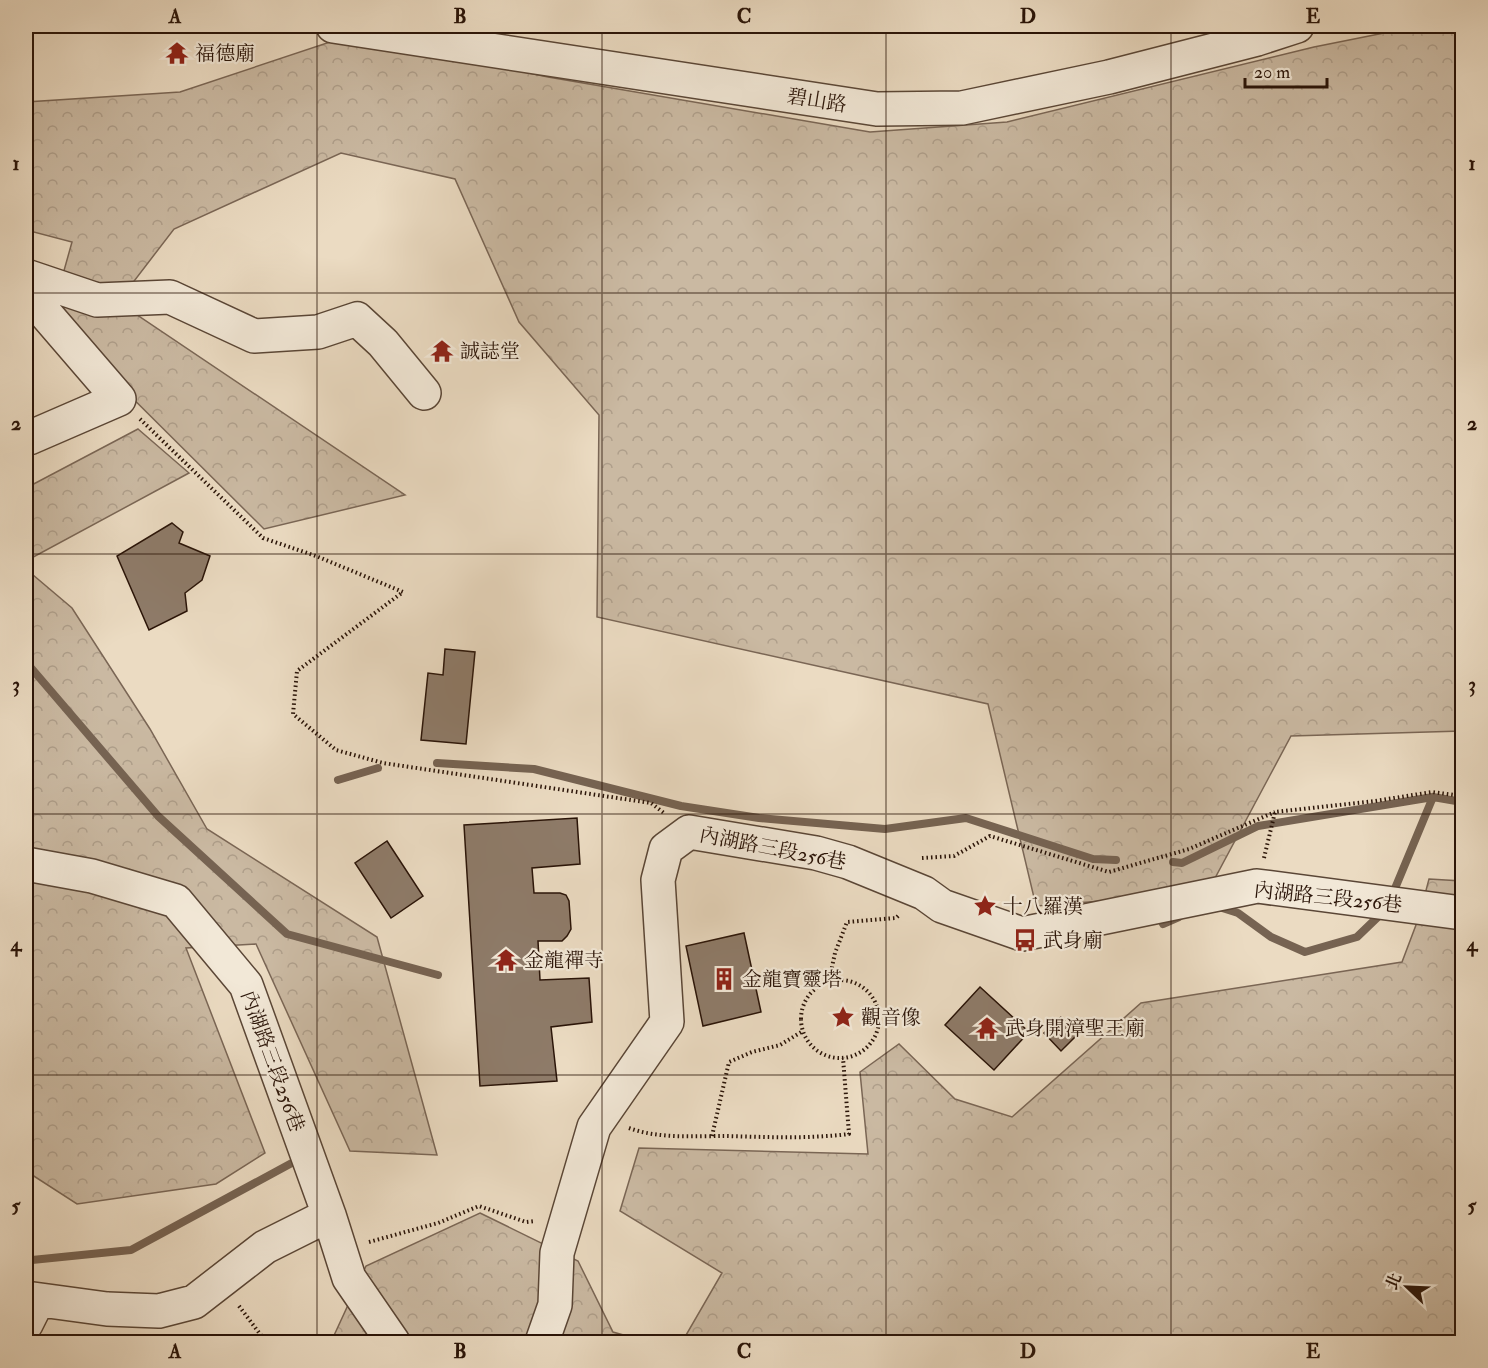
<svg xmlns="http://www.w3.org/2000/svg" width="1488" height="1368" font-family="'IM FELL Double Pica','Noto Serif TC',serif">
	<defs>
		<pattern id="forest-crowns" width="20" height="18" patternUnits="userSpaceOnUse" patternTransform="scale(1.5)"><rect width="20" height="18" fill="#cab9a2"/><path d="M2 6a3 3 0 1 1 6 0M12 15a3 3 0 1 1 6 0" fill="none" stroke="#ae9e8a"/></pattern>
	</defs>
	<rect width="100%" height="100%" fill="#ebdbc2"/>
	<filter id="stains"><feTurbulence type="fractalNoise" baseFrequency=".00333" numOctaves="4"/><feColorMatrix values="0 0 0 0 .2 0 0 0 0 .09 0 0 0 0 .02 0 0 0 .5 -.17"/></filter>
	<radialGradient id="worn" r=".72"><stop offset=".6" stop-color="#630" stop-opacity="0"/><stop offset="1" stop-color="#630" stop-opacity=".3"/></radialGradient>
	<!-- forest -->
	<path fill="url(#forest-crowns)" stroke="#7a6655" stroke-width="1.5" d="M 1419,26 L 1462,26 L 1462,731 L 1291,736 L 1207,893 L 1036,906 L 988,704 L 597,617 L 599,415 L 519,322 L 455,179 L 341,153 L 174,229 L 118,302 L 405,495 L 264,529 L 51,317 L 72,242 L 26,230 L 26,102 L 180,92 L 348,36 L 548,77 L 870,132 L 1007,122 L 1314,47 Z
		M 138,429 L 189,473 L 26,561 L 26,488 Z
		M 26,569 L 72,608 L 150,729 L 207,829 L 377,937 L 437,1155 L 350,1151 L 256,944 L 186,948 L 265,1153 L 216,1184 L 77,1204 L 26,1171 Z
		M 1429,879 L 1462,881 L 1462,1342 L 682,1342 L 722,1273 L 620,1211 L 639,1148 L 868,1154 L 860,1072 L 899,1044 L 955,1099 L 1012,1117 L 1141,1003 L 1402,962 L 1419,917 Z
		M 480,1213 L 578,1261 L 613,1332 L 648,1342 L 331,1342 L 366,1266 Z"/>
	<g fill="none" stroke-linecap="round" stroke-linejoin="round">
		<!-- stream -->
		<path stroke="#766352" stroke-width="8" d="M 26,662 L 158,816 L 287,934 L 438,975
			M 437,763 L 534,769 L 681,806 L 759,818 L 885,829 L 966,818 L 1093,859 L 1116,860
			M 338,780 L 378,768
			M 1173,862 L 1182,863 L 1258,826 L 1433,797 L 1462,802
			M 1391,898 L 1433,797
			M 1216,906 L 1238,913 L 1271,937 L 1305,952 L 1357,937 L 1383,912
			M 1163,924 L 1179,917
			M 26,1257 L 32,1260 L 131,1250 L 301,1158"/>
	</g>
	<!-- building -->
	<path fill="#8e7b69" stroke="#2a1408" stroke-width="1.5" d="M 172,523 L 183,532 L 179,543 L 210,556 L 202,580 L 185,593 L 187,611 L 149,630 L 117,556 Z
		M 445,649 L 475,652 L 466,744 L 421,740 L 428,673 L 443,675 Z
		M 577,818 L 580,864 L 532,868 L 534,893 L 560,893 L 566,895 L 569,901 L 571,929 L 567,936 L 562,941 L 538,941 L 540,980 L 589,978 L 592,1022 L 551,1027 L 557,1081 L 480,1086 L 464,825 Z
		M 387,841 L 423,896 L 391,918 L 355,863 Z
		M 744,933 L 761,1012 L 703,1026 L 686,946 Z
		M 980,987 L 1029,1032 L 994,1070 L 945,1025 Z
		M 1061,1017 L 1078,1034 L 1061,1051 L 1044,1033 Z"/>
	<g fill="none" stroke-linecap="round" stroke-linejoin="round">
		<!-- minor casing -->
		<g stroke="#5a4636" stroke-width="36">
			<path id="minor" d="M 333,26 L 877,109 L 962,108 L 1109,77 L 1257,39 L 1297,26
				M 26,276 L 97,300 L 170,297 L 254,336 L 318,332 L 357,319 L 383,343 L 424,393
				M 26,291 L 119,399 L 29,438
				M 26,864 L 92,876 L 176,901 L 246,985 L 329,1215 L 349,1278 L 393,1342
				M 26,1298 L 107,1309 L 159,1311 L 194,1302 L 265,1247 L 329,1215
				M 26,1324 L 38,1300
				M 542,1342 L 555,1305 L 557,1253 L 594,1127 L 667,1022 L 658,880 L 666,849 L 689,832 L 816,853 L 848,862 L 924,893 L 942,906 L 1022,934 L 1257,886 L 1462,913"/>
		</g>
		<!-- path -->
		<path stroke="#2a1408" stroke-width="4" stroke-dasharray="1.5 3" stroke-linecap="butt" d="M 140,419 L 263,538 L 316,556 L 403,592 L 297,671 L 293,714 L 336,750 L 383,763 L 651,803 L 664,813
			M 922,858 L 954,856 L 990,836 L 1109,872 L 1189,849 L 1275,812
			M 1264,858 L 1275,812 L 1375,801 L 1432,792 L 1462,796
			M801 1019a39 39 0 1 1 78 0a39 39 0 1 1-78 0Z
			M 829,981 L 835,953 L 847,922 L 896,918 L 899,915
			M 629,1128 C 658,1139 695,1136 725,1136 C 767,1137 808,1139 849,1134 L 843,1058
			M 712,1136 L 729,1062 L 752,1052 L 780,1045 L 803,1031
			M 369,1242 L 438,1223 L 479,1206 L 526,1222 L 535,1221
			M 239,1306 L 266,1342"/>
		<!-- minor -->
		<use href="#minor" stroke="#f2e8d7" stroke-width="33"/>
	</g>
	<!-- grid -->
	<path fill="none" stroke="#2a1408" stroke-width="1.5" stroke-opacity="0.55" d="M 317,26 L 317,1342M 602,26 L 602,1342M 886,26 L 886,1342M 1171,26 L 1171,1342M 26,293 L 1462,293M 26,554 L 1462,554M 26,814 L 1462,814M 26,1075 L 1462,1075"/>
	<!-- icons -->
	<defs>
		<g id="temple-bare" transform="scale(1.8)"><path d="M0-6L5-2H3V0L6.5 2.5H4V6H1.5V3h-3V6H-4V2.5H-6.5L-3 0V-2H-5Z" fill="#8f2418" stroke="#f2e8d7" stroke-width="2.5" paint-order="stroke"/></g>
		<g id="sight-bare" transform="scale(1.8)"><path d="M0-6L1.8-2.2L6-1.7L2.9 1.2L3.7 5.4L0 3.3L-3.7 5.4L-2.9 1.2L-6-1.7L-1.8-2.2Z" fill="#8f2418" stroke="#f2e8d7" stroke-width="2.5" paint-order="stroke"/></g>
		<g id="bus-bare" transform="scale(1.8)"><path d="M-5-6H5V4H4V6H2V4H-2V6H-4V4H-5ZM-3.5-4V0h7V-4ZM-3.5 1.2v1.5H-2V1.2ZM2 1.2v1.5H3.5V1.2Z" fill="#8f2418" stroke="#f2e8d7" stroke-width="2.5" paint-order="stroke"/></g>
		<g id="building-bare" transform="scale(1.8)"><path d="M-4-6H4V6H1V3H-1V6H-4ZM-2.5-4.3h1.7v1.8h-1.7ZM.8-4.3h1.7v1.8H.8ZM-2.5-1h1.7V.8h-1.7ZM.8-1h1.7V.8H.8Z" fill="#8f2418" stroke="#f2e8d7" stroke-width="2.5" paint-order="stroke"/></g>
	</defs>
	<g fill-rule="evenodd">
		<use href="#temple-bare" x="177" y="53"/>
		<use href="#temple-bare" x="442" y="351"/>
		<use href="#sight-bare" x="985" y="906"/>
		<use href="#bus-bare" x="1025" y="940"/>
		<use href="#temple-bare" x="506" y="960"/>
		<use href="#building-bare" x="724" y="979"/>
		<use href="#sight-bare" x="843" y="1017"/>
		<use href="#temple-bare" x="987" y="1028"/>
	</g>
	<g text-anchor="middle" stroke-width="4.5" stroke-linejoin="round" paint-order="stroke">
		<!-- poi labels -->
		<g font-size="20" fill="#2a1408" stroke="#f2e8d7" text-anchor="start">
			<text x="195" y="60">福德廟</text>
			<text x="460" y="358">誠誌堂</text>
			<text x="1003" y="913">十八羅漢</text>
			<text x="1043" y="947">武身廟</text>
			<text x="524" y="967">金龍禪寺</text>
			<text x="742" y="986">金龍寶靈塔</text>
			<text x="861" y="1024">觀音像</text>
			<text x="1005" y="1035">武身開漳聖王廟</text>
		</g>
		<!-- street labels -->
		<g font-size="20" fill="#2a1408" stroke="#f2e8d7">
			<text transform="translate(817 100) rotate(9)" y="7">碧山路</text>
			<text transform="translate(773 848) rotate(11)" y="7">內湖路三段256巷</text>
			<text transform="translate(1328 897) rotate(6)" y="7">內湖路三段256巷</text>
			<text transform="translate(273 1061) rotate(70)" y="7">內湖路三段256巷</text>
		</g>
	</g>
	<!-- margin -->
	<rect width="1488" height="1368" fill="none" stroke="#ebdbc2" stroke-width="66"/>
	<!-- north arrow -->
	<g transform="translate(1407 1287) rotate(293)" stroke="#f2e8d7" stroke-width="4.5" paint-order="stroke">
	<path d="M0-4.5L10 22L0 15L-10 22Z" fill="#2a1408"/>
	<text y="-9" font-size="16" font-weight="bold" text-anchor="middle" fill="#2a1408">北</text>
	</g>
	<!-- scale -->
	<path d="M1245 78v9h82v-9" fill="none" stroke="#2a1408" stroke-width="3"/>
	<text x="1254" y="78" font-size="18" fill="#2a1408" stroke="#f2e8d7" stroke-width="4.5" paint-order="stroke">20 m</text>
	<rect x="33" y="33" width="1422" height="1302" fill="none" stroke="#2a1408" stroke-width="2"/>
	<g font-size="20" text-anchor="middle" font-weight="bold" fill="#2a1408">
		<text x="175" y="23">A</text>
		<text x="460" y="23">B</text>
		<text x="744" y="23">C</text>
		<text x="1028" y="23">D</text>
		<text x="1313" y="23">E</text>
		<text x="16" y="170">1</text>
		<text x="1472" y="170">1</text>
		<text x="16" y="430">2</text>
		<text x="1472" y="430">2</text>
		<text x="16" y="691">3</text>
		<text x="1472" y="691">3</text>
		<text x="16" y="951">4</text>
		<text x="1472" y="951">4</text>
		<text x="16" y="1212">5</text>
		<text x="1472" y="1212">5</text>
		<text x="175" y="1358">A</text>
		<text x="460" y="1358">B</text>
		<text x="744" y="1358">C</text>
		<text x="1028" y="1358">D</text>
		<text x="1313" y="1358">E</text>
	</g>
	<rect width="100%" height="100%" filter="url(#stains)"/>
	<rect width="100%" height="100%" fill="url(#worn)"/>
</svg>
